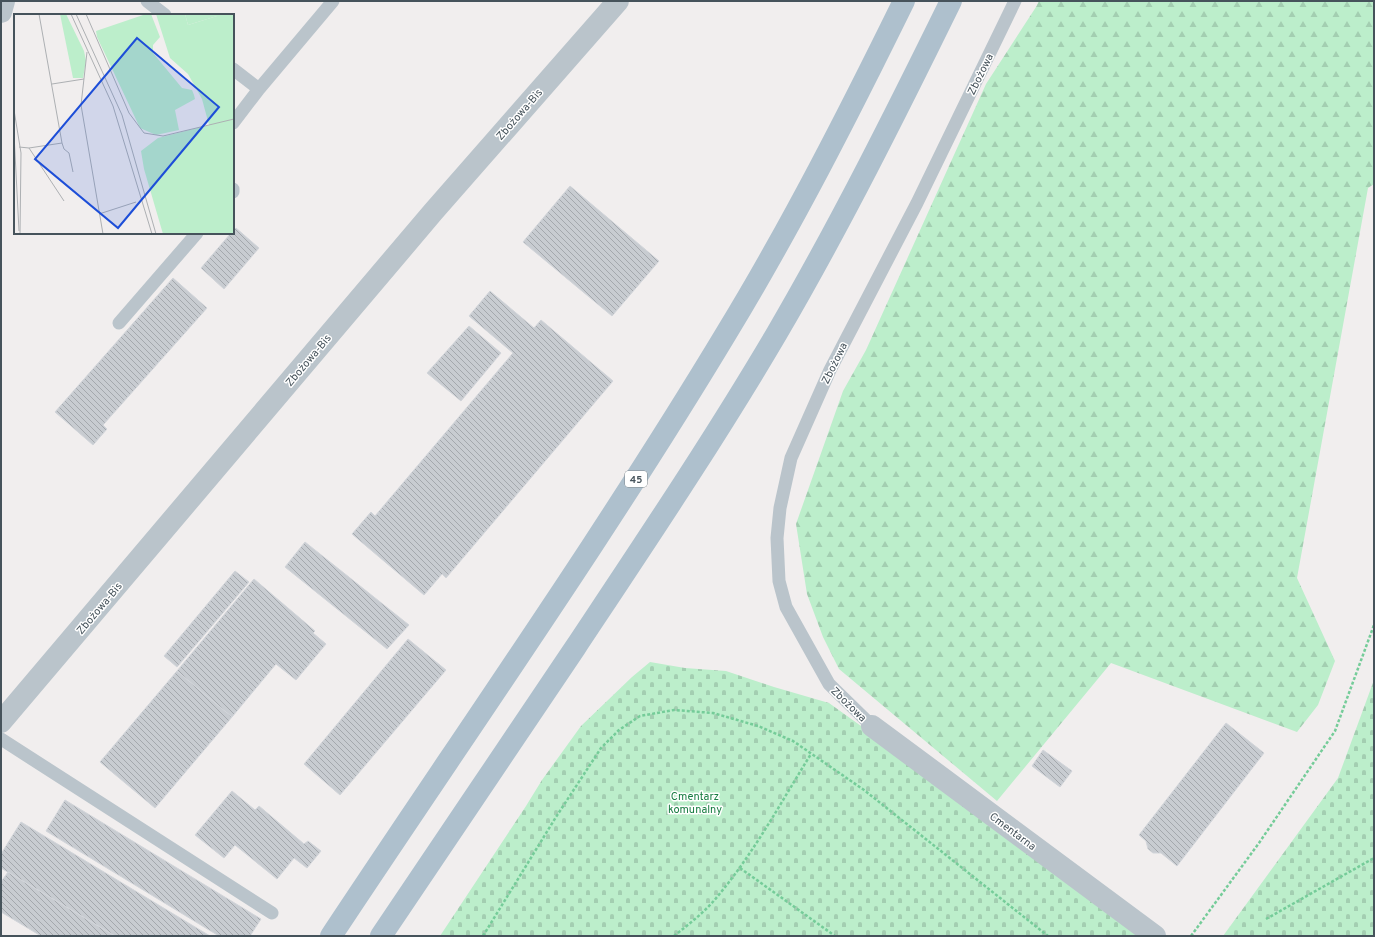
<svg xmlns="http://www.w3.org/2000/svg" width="1375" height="937" font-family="Overpass,sans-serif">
	<defs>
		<pattern id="forest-firs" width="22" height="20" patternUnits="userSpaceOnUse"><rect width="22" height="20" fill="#bceecb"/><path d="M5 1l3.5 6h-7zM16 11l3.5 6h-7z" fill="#a3ceb1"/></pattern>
		<pattern id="cemetery-stones" width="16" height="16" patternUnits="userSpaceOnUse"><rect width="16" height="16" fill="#bceecb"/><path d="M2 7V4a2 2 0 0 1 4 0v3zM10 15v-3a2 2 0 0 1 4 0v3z" fill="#a3ceb1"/></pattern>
		<pattern id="building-back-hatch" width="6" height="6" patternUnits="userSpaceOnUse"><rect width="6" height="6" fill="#c8ccd1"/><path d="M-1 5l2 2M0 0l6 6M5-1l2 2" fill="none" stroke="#a4a8ad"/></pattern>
	</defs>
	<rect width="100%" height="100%" fill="#f1eeee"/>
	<!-- forest -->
	<path fill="url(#forest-firs)" d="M 1039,1 L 1374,1 L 1374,184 L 1368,188 L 1297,578 L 1335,661 L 1318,705 L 1297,732 L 1111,663 L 997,801 L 839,669 L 823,637 L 807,594 L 796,524 L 843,391 L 866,350 L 986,84 L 1036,7 Z"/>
	<!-- cemetery -->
	<path fill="url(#cemetery-stones)" d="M 650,662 L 685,668 L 726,671 L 774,687 L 829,703 L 1154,936 L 440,936 L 526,806 L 542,780 L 581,726 L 632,677 Z
		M 1374,680 L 1374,936 L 1223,936 L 1338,778 Z"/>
	<!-- building -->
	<path fill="url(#building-back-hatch)" stroke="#d2d5da" d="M 570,186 L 659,261 L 612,316 L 523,242 Z
		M 236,228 L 259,248 L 224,289 L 201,268 L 231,233 L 233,233 L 233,231 Z
		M 173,278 L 207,308 L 103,425 L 107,429 L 93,445 L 55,412 Z
		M 490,291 L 534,328 L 541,320 L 613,381 L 446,578 L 442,574 L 424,595 L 352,534 L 371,512 L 375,516 L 513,353 L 469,316 Z
		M 469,326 L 501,353 L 461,401 L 427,373 Z
		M 305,542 L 409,625 L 387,649 L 285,567 Z
		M 235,571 L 249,582 L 177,667 L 164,656 Z
		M 254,579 L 315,631 L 313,633 L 326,644 L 296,680 L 276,664 L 232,717 L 177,671 Z
		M 408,639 L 446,670 L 340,795 L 304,764 Z
		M 177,671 L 232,717 L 155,808 L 100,762 Z
		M 1226,723 L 1264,753 L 1177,866 L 1161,853 L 1153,853 L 1148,849 L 1146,841 L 1139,835 Z
		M 1043,750 L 1072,771 L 1060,787 L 1032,766 Z
		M 232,791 L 255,810 L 259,806 L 304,844 L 308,841 L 321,851 L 307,868 L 294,858 L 277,879 L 235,845 L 224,858 L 195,835 Z
		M 65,800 L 261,919 L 250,936 L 219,936 L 46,831 Z
		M 21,822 L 210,936 L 115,936 L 1,868 L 1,854 Z
		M 8,872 L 115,936 L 41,936 L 1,912 L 1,882 Z"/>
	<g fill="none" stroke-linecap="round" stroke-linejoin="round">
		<!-- path -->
		<path stroke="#75cc99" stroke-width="2.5" stroke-dasharray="3 2" stroke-linecap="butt" d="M 740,868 L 835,936
			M 1266,919 L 1374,858
			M 483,936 L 556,817 L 601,748 L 619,730 L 640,716 L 674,710 L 713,713 L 758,726 L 793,741 L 864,790 L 1048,936
			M 674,936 C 689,924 705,912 717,897 C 754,853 781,802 811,754
			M 1191,936 L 1259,843 L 1335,731 L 1374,625"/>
		<!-- lane -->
		<path stroke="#bac4cb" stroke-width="13" d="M 147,1 L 165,15
			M 233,69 L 259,89 L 333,1
			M 233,123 L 259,89
			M 233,189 L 233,192
			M 119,323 L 197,233
			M 872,726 L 829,684 L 786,607 L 779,581 L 777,538 L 780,508 L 791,458 L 830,370 L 917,203 L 1015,1
			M 1,739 L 272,913"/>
		<!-- street -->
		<path stroke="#bac4cb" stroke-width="22" d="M 1,12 L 4,1
			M 1,722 L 433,212 L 618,1
			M 872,726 L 1155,936"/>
		<!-- primary -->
		<path stroke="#aec0cd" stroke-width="22" d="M 331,936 C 464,735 603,538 727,332 C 792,225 849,113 904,1
			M 381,936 C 446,840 510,744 575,648 C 644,544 714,440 777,333 C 840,225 896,113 951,1"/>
	</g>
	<g text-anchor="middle" stroke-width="3" stroke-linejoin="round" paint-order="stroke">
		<!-- shield labels -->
		<rect fill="#fff" stroke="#7e878c" stroke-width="1" x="625" y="471" width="22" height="16" rx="3"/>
		<g font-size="10" font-weight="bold" fill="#46535b">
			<text x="636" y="483">45</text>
		</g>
		<!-- street labels -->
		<g font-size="11" fill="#46535b" stroke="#fff">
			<text transform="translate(980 74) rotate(-64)" y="4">Zbożowa</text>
			<text transform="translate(519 114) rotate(-49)" y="4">Zbożowa-Bis</text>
			<text transform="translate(308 360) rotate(-50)" y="4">Zbożowa-Bis</text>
			<text transform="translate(834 363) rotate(-64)" y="4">Zbożowa</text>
			<text transform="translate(99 608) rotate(-50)" y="4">Zbożowa-Bis</text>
			<text transform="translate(849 704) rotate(44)" y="4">Zbożowa</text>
			<text transform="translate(1013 831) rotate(37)" y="4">Cmentarna</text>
		</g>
		<!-- park labels -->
		<g font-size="11" fill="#177c41" stroke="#fff">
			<text x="695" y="800">Cmentarz<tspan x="695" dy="13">komunalny</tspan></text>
		</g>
	</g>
	<!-- overview -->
	<g transform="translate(14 14)">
		<rect width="220" height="220" fill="#f1eeee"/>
		<path d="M 46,0 L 52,0 L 70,37 L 72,47 L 69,64 L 59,64 Z" fill="#bceecb"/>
		<path d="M 132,0 L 137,0 L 146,23 L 139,31 L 139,39 L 168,74 L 178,76 L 180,81 L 181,85 L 161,96 L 165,116 L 142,121 L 126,114 L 83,23 L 82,17 ZM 171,0 L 203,0 L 203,2 L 174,11 Z" fill="#bceecb"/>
		<path d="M 142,0 L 171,0 L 174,11 L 203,2 L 203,0 L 220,0 L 220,220 L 149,220 L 130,155 L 127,137 L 144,124 L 195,111 L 188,85 L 174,60 L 156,44 Z" fill="#bceecb"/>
		<path fill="none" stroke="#adb0b3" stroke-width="1" d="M 57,0 L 99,92 L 138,220M 62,0 L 108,101 L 142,220M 72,0 L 115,99 L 130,119 L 149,122 L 220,105M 73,38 L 67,91 L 89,220M 38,70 L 70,65M 0,96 L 7,139 L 6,220M 0,120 L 5,217M 48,129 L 50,135 L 55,139 L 59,158M 5,133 L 15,134 L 50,187M 15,134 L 48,129 L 25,0M 85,200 L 122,188"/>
		<path fill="#1d4ed8" fill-opacity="0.15" stroke="#1d4ed8" stroke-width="2" d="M 123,24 L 205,93 L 104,214 L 21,145 Z"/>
		<rect width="220" height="220" fill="none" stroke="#46535b" stroke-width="2"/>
	</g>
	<!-- border -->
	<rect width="1375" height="937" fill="none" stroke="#46535b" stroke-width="4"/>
</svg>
